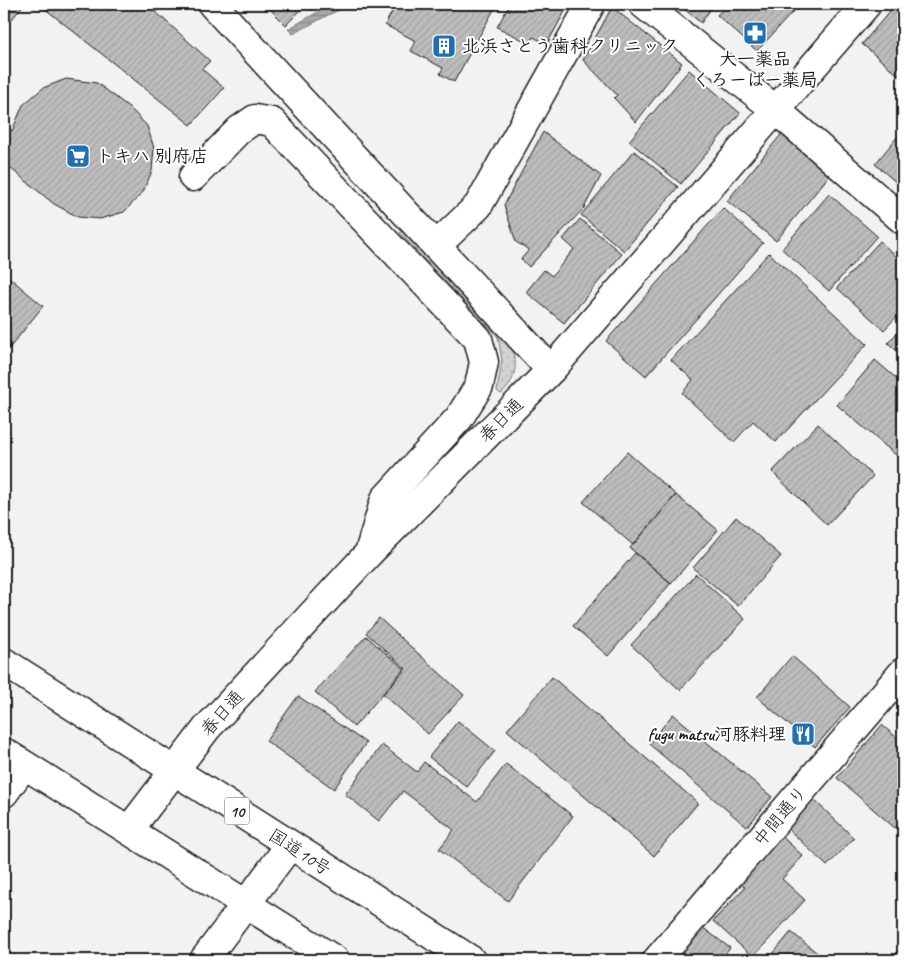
<svg xmlns="http://www.w3.org/2000/svg" width="907" height="964" font-family="Caveat,'Klee One',sans-serif">
	<defs>
		<pattern id="grass-dots" width="8" height="8" patternUnits="userSpaceOnUse" patternTransform="scale(1.25)"><rect width="8" height="8" fill="#d2d2d2"/><path d="M2 2h.1M6 6h.1" fill="none" stroke="#b4b4b4" stroke-width="1.8" stroke-linecap="round"/></pattern>
		<pattern id="water-rules" width="6" height="5" patternUnits="userSpaceOnUse" patternTransform="scale(1.25)"><rect width="6" height="5" fill="#a8a8a8"/><path d="M0 2.5h6" fill="none" stroke="#888"/></pattern>
		<pattern id="building-hatch" width="6" height="6" patternUnits="userSpaceOnUse" patternTransform="scale(1.25)"><rect width="6" height="6" fill="#bdbdbd"/><path d="M-1 1l2-2M0 6l6-6M5 7l2-2" fill="none" stroke="#a2a2a2"/></pattern>
	</defs>
	<rect width="100%" height="100%" fill="#f2f2f2"/>
	<filter id="ink" filterUnits="userSpaceOnUse"><feTurbulence type="fractalNoise" baseFrequency=".02" numOctaves="2"/><feDisplacementMap in="SourceGraphic" scale="10" xChannelSelector="R" yChannelSelector="G"/><feConvolveMatrix kernelMatrix="1 2 1 2 8 2 1 2 1" color-interpolation-filters="sRGB"/></filter>
	<g filter="url(#ink)">
		<!-- grass -->
		<path fill="url(#grass-dots)" stroke="#777" d="M 404,229 L 503,334 C 507,340 513,348 514,355 C 518,370 512,385 501,394 L 497,391 L 502,360 L 498,337 L 400,233 Z"/>
		<!-- water -->
		<path fill="url(#water-rules)" stroke="#707070" d="M 332,4 L 353,4 L 328,15 L 293,34 L 288,29 Z"/>
		<!-- building -->
		<path fill="url(#building-hatch)" stroke="#1c1c1c" d="M 4,4 L 24,4 L 4,29 Z
			M 39,4 L 147,4 L 210,61 L 202,69 L 224,88 L 191,125 Z
			M 265,4 L 318,4 L 312,10 L 306,5 L 286,25 Z
			M 396,4 L 497,4 L 454,82 L 440,74 L 443,68 L 411,51 L 416,41 L 385,25 Z
			M 510,4 L 569,4 L 547,44 L 533,37 L 529,43 L 497,27 Z
			M 678,4 L 714,4 L 701,23 Z
			M 728,4 L 800,4 L 757,51 L 717,15 Z
			M 896,4 L 903,4 L 903,79 L 862,44 Z
			M 612,7 L 682,63 L 636,122 L 614,98 L 617,95 L 583,60 Z
			M 689,70 L 740,113 L 681,184 L 629,141 Z
			M 66,79 L 97,83 L 130,108 L 147,126 L 154,148 L 152,171 L 143,192 L 124,212 L 100,219 L 78,217 L 54,204 L 4,163 L 4,125 L 12,131 L 23,105 L 43,88 Z
			M 903,130 L 903,178 L 898,184 L 875,164 Z
			M 784,131 L 833,171 L 776,241 L 727,201 Z
			M 543,132 L 601,176 L 584,208 L 529,267 L 521,259 L 529,250 L 516,242 L 504,205 Z
			M 634,151 L 678,187 L 624,251 L 581,215 Z
			M 829,194 L 877,236 L 829,291 L 782,249 Z
			M 723,208 L 763,243 L 646,376 L 606,341 Z
			M 580,219 L 622,254 L 564,323 L 526,292 L 544,270 L 552,276 L 574,249 L 563,239 Z
			M 880,241 L 903,263 L 903,310 L 884,330 L 837,288 Z
			M 769,253 L 867,344 L 776,442 L 753,421 L 734,442 L 682,393 L 693,380 L 671,360 Z
			M 4,273 L 43,306 L 4,355 Z
			M 903,326 L 903,356 L 888,343 Z
			M 875,360 L 903,384 L 903,461 L 837,405 Z
			M 818,424 L 873,476 L 827,525 L 772,472 Z
			M 627,452 L 676,495 L 633,545 L 583,502 Z
			M 676,495 L 718,530 L 671,583 L 630,548 Z
			M 736,517 L 781,556 L 738,606 L 693,568 Z
			M 635,553 L 671,583 L 608,656 L 573,626 Z
			M 696,574 L 745,619 L 680,690 L 631,645 Z
			M 379,618 L 464,695 L 428,734 L 383,694 L 406,669 L 366,633 Z
			M 366,636 L 404,669 L 354,727 L 315,692 Z
			M 792,656 L 850,707 L 815,747 L 757,697 Z
			M 552,677 L 698,803 L 654,856 L 507,730 Z
			M 298,696 L 366,743 L 334,789 L 266,741 Z
			M 673,714 L 772,797 L 747,827 L 649,744 Z
			M 458,721 L 495,751 L 467,787 L 429,757 Z
			M 882,725 L 903,743 L 903,818 L 895,828 L 837,778 Z
			M 382,745 L 417,772 L 424,762 L 477,802 L 506,764 L 573,816 L 508,901 L 439,849 L 454,830 L 403,791 L 379,821 L 345,794 Z
			M 810,796 L 854,838 L 827,866 L 783,824 Z
			M 777,832 L 803,856 L 782,879 L 805,900 L 753,957 L 713,921 L 745,887 L 735,879 Z
			M 702,927 L 730,948 L 721,960 L 677,960 Z
			M 791,932 L 826,960 L 768,960 Z"/>
		<g fill="none" stroke-linecap="round" stroke-linejoin="round">
			<!-- minor casing -->
			<g stroke="#1c1c1c" stroke-width="31">
				<path id="minor" d="M 643,4 L 776,110 L 903,220
					M 193,177 L 239,130 L 255,119 L 272,122 L 478,339 L 484,362 L 479,386 L 459,418 L 385,499 L 369,553
					M 436,246 L 478,206 L 591,4
					M 4,793 L 24,765
					M 204,960 L 290,845
					M 657,960 L 903,672"/>
			</g>
			<!-- tertiary casing -->
			<g stroke="#1c1c1c" stroke-width="31">
				<path id="tertiary" d="M 212,4 L 551,370
					M 129,830 L 207,728 L 369,553 L 551,370 L 867,4"/>
			</g>
			<!-- trunk casing -->
			<g stroke="#1c1c1c" stroke-width="31">
				<path id="trunk" d="M 4,662 L 471,960
					M 4,752 L 335,960"/>
			</g>
			<!-- minor -->
			<use href="#minor" stroke="#fff" stroke-width="28"/>
			<!-- tertiary -->
			<use href="#tertiary" stroke="#fff" stroke-width="28"/>
			<!-- trunk -->
			<use href="#trunk" stroke="#fff" stroke-width="28"/>
		</g>
	</g>
	<!-- icons -->
	<defs>
		<g id="pharmacy-square" transform="scale(1.25)"><rect x="-9" y="-9" width="18" height="18" rx="4" fill="#1f6fb2" stroke="#fff"/><path d="M-2-6h4v4h4v4h-4v4h-4v-4h-4v-4h4Z" fill="#fff"/></g>
		<g id="building-square" transform="scale(1.25)"><rect x="-9" y="-9" width="18" height="18" rx="4" fill="#1f6fb2" stroke="#fff"/><path d="M-4-6H4V6H1V3H-1V6H-4ZM-2.5-4.3h1.7v1.8h-1.7ZM.8-4.3h1.7v1.8H.8ZM-2.5-1h1.7V.8h-1.7ZM.8-1h1.7V.8H.8Z" fill="#fff"/></g>
		<g id="supermarket-square" transform="scale(1.25)"><rect x="-9" y="-9" width="18" height="18" rx="4" fill="#1f6fb2" stroke="#fff"/><path d="M-6-5.5h2.5l.6 2H6L4.5 2H-2.5L-4.4-4H-6ZM-1.5 3.2a1.3 1.3 0 1 0 .1 0ZM3 3.2a1.3 1.3 0 1 0 .1 0Z" fill="#fff"/></g>
		<g id="restaurant-square" transform="scale(1.25)"><rect x="-9" y="-9" width="18" height="18" rx="4" fill="#1f6fb2" stroke="#fff"/><path d="M-5-6h1v4h1v-4h1v4h1v-4h1v5L-1.5 .5V6h-2V.5L-5-1ZM5-6V6H3V1.5H1.5Q1.5-4 5-6Z" fill="#fff"/></g>
	</defs>
	<g fill-rule="evenodd">
		<use href="#pharmacy-square" x="755" y="33"/>
		<use href="#building-square" x="444" y="46"/>
		<use href="#supermarket-square" x="78" y="156"/>
		<use href="#restaurant-square" x="803" y="734"/>
	</g>
	<g text-anchor="middle" stroke-width="4" stroke-linejoin="round" paint-order="stroke">
		<!-- shield labels -->
		<rect fill="#fff" stroke="#606060" stroke-width="1" x="224.5" y="797.5" width="25" height="27" rx="4"/>
		<g font-size="16" font-weight="bold" fill="#1c1c1c">
			<text x="237" y="817">10</text>
		</g>
		<!-- poi labels -->
		<g font-size="18" font-weight="bold" fill="#1c1c1c" stroke="#fff" text-anchor="start">
			<text x="462" y="52">北浜さとう歯科クリニック</text>
			<text x="755" y="65" text-anchor="middle">大一薬品<tspan x="755" dy="21">くろーばー薬局</tspan></text>
			<text x="96" y="162">トキハ 別府店</text>
			<text x="786" y="740" text-anchor="end">fugu matsu河豚料理</text>
		</g>
		<!-- street labels -->
		<g font-size="18" fill="#1c1c1c" stroke="#fff">
			<text transform="translate(501 420) rotate(-45)" y="6">春日通</text>
			<text transform="translate(222 713) rotate(-48)" y="6">春日通</text>
			<text transform="translate(780 816) rotate(-50)" y="6">中間通り</text>
			<text transform="translate(300 852) rotate(33)" y="6">国道10号</text>
		</g>
	</g>
	<!-- margin -->
	<rect width="907" height="964" fill="none" stroke="#fff" stroke-width="20"/>
	<rect x="10" y="10" width="887" height="944" fill="none" stroke="#1c1c1c" stroke-width="2" filter="url(#ink)"/>
</svg>
